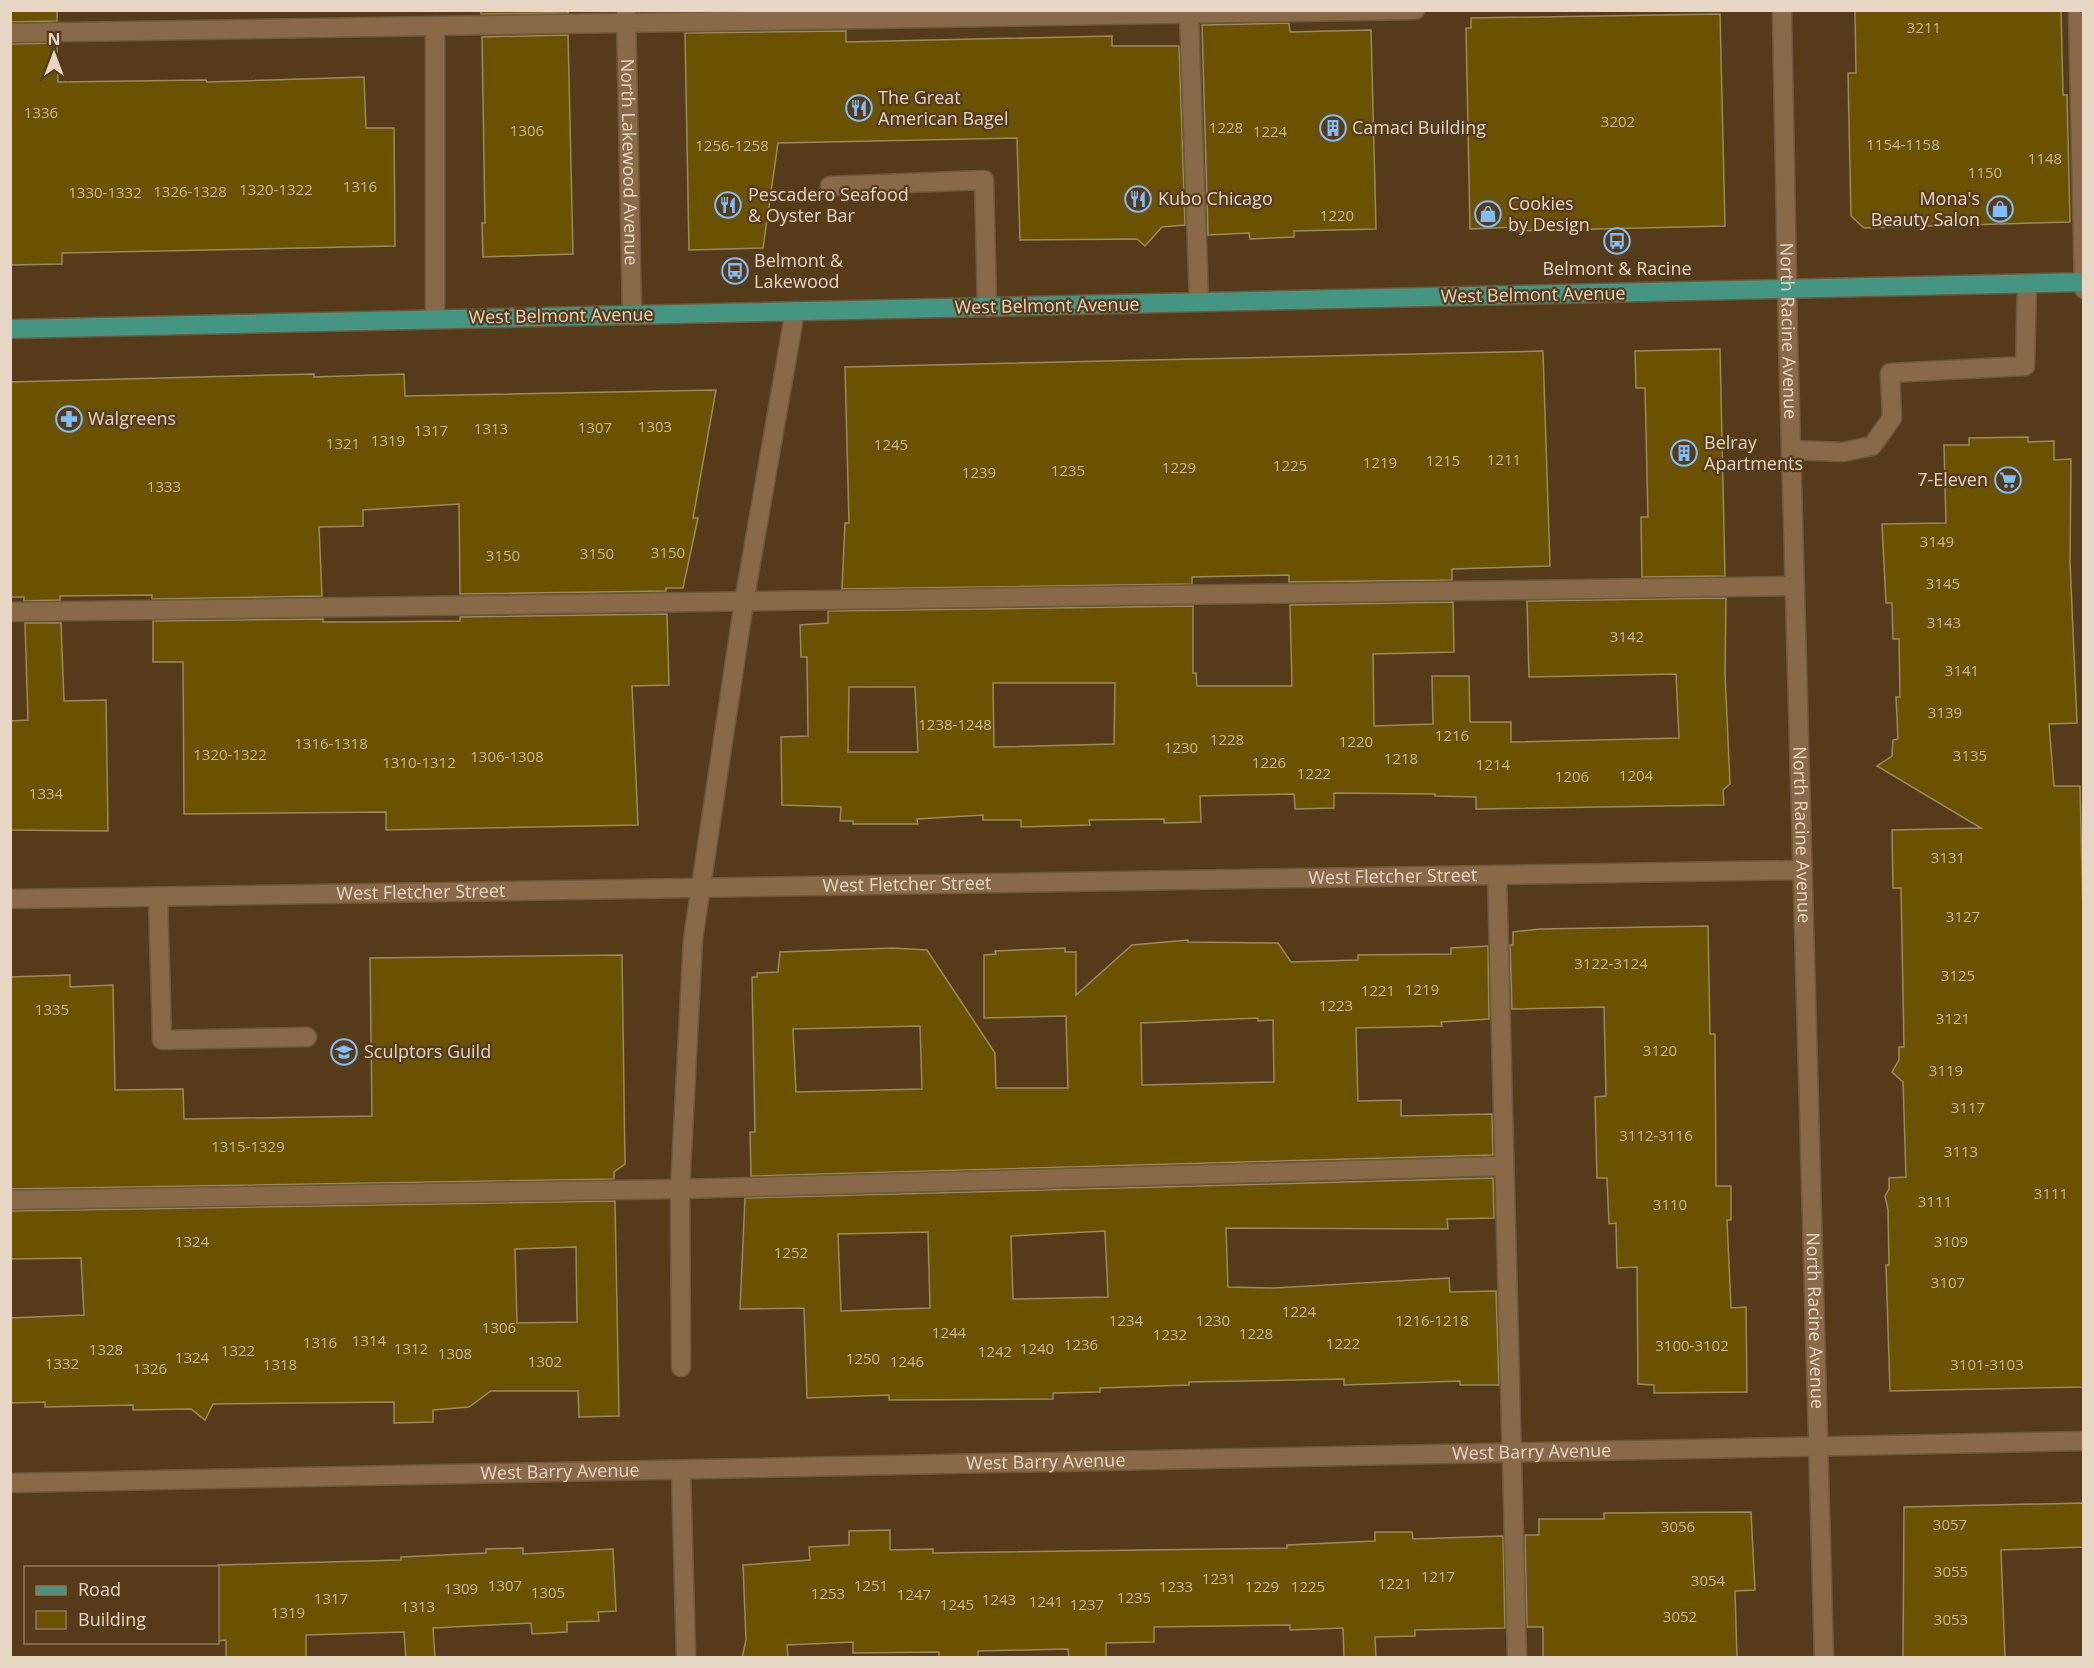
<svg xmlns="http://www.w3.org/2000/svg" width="2094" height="1668" font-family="'Open Sans',sans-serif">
	<rect width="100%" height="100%" fill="#563b1a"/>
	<!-- building -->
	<path fill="#6a5200" stroke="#9a8a60" stroke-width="1.5" fill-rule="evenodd" d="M 10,10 L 57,10 L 57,21 L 10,22 Z
		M 481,10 L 568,10 L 568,13 L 481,14 Z
		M 2061,10 L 2063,95 L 2067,95 L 2070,222 L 1864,228 L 1851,216 L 1848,73 L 1856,73 L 1855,11 Z
		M 1720,14 L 1725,226 L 1516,231 L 1516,227 L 1470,229 L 1466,28 L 1471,28 L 1471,18 Z
		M 1289,23 L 1290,32 L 1371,30 L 1376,229 L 1294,231 L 1294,237 L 1250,239 L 1249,233 L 1208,235 L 1202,25 Z
		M 846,31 L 846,42 L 1112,36 L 1112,46 L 1179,46 L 1185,225 L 1162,227 L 1145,246 L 1137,239 L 1020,240 L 1017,138 L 778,143 L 763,248 L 689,250 L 685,33 Z
		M 568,35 L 573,254 L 483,257 L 482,223 L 485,223 L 482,37 Z
		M 57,43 L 58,82 L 206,80 L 207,82 L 364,77 L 366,128 L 394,128 L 395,246 L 62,253 L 62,264 L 10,265 L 10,44 Z
		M 1720,349 L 1725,576 L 1642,577 L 1641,517 L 1648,517 L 1645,388 L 1636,388 L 1635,351 Z
		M 1543,351 L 1550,566 L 1452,569 L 1452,580 L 1289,582 L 1289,575 L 1192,577 L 1192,584 L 842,589 L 845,523 L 849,523 L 845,367 Z
		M 314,374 L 314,377 L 404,374 L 405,396 L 716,390 L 693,518 L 698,518 L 683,588 L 666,588 L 666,591 L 460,594 L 459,504 L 363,510 L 363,526 L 319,527 L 322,596 L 152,599 L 152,595 L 60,596 L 60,600 L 24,601 L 24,597 L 10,597 L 10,382 Z
		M 2028,437 L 2028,442 L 2054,441 L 2054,460 L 2071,459 L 2070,562 L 2077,723 L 2049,724 L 2054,786 L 2080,786 L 2084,957 L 2084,1387 L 1890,1391 L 1886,1265 L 1889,1265 L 1888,1210 L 1885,1196 L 1889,1189 L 1889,1178 L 1906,1177 L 1903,1082 L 1892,1072 L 1899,1060 L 1899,1047 L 1904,1047 L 1901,888 L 1893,888 L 1892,830 L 1981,828 L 1877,766 L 1892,756 L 1893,740 L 1898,739 L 1896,697 L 1900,697 L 1899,639 L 1893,639 L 1892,603 L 1886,603 L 1882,524 L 1946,523 L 1944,445 L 1969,445 L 1969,438 Z
		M 1726,598 L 1725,673 L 1730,784 L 1723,790 L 1724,805 L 1476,809 L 1476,797 L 1435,796 L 1435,794 L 1334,793 L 1334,808 L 1295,809 L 1294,794 L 1241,795 L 1200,796 L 1201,822 L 1164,823 L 1164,819 L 1089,820 L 1090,825 L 1021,827 L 1021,820 L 983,820 L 983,815 L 917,819 L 918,824 L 853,824 L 853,821 L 840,821 L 841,807 L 782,805 L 781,737 L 808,736 L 807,657 L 801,657 L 800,625 L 828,623 L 828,611 L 1193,606 L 1193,673 L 1196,673 L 1197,686 L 1292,686 L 1290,605 L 1453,602 L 1454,652 L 1373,654 L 1374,726 L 1433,724 L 1432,676 L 1469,676 L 1470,722 L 1511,722 L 1511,742 L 1679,738 L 1676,674 L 1529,677 L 1527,601 ZM 993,683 L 1115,683 L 1114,744 L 994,747 ZM 849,687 L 915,687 L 918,752 L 848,752 Z
		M 667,614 L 669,685 L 632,686 L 638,825 L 386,830 L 386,812 L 184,814 L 183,662 L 153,662 L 153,621 L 323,619 L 323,622 L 370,622 L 460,621 L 460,617 Z
		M 25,623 L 61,623 L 64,701 L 106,700 L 108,831 L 10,830 L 10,721 L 28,720 Z
		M 1708,926 L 1710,1034 L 1715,1034 L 1716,1186 L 1731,1186 L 1731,1220 L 1727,1220 L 1731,1308 L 1746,1307 L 1747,1392 L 1654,1393 L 1654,1385 L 1638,1384 L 1637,1267 L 1617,1268 L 1616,1223 L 1609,1224 L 1607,1178 L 1597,1178 L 1595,1097 L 1606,1096 L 1604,1007 L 1512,1009 L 1510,945 L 1513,945 L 1513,932 L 1540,929 Z
		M 1188,940 L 1188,942 L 1278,943 L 1291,962 L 1358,960 L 1358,955 L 1451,954 L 1451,948 L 1488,946 L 1489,1019 L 1441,1022 L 1442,1026 L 1356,1028 L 1358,1101 L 1401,1100 L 1401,1116 L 1492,1114 L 1493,1155 L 751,1176 L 750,1132 L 755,1132 L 752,977 L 757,977 L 757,973 L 778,972 L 780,952 L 893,948 L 927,950 L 995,1053 L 996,1088 L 1068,1088 L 1066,1016 L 984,1018 L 984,955 L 996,954 L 995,951 L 1065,948 L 1065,952 L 1076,952 L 1076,995 L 1132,945 ZM 1258,1018 L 1258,1021 L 1273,1020 L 1274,1082 L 1142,1085 L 1141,1023 ZM 920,1026 L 922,1089 L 796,1092 L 793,1029 Z
		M 622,955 L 625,1164 L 614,1172 L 614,1179 L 10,1189 L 10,977 L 70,975 L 70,987 L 113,985 L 115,1090 L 183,1089 L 184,1119 L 372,1116 L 370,958 Z
		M 1493,1178 L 1494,1218 L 1447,1219 L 1448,1229 L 1226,1228 L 1228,1287 L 1274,1288 L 1449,1278 L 1450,1292 L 1496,1291 L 1499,1385 L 1460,1385 L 1460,1381 L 1344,1385 L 1344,1379 L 1189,1382 L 1189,1385 L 1100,1388 L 1100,1392 L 1053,1393 L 1053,1399 L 889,1400 L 889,1395 L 807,1398 L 804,1308 L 740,1309 L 745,1198 ZM 1105,1231 L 1108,1297 L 1013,1299 L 1011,1236 ZM 928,1232 L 930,1308 L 841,1311 L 838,1234 Z
		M 615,1201 L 619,1416 L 579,1417 L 578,1391 L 491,1391 L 469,1407 L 433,1410 L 433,1422 L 394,1423 L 394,1402 L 213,1404 L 205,1420 L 191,1409 L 133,1410 L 133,1405 L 45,1407 L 45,1402 L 10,1403 L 10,1318 L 84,1315 L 81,1258 L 10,1259 L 10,1211 ZM 576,1247 L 577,1322 L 517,1323 L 515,1249 Z
		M 2084,1503 L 2084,1547 L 2001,1550 L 2005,1658 L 1903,1658 L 1904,1507 Z
		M 1751,1512 L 1755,1590 L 1735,1591 L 1737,1658 L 1543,1658 L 1543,1627 L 1527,1627 L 1525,1535 L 1539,1535 L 1539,1519 L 1604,1519 L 1604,1513 Z
		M 890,1530 L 890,1550 L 933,1549 L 933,1553 L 1287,1548 L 1287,1545 L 1375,1541 L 1375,1532 L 1412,1532 L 1413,1539 L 1503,1536 L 1505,1628 L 1415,1630 L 1415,1636 L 1375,1637 L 1376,1658 L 1344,1658 L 1343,1628 L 1290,1630 L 1290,1625 L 1154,1627 L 1154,1642 L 1106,1643 L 1106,1658 L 1069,1658 L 1068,1649 L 978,1651 L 978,1658 L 939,1658 L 939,1652 L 853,1653 L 853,1642 L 787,1645 L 788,1658 L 742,1658 L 746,1640 L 743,1565 L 810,1560 L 809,1547 L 849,1545 L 849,1531 Z
		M 523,1548 L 523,1554 L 613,1549 L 616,1611 L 598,1612 L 599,1621 L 567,1622 L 567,1632 L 532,1634 L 531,1623 L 433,1628 L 435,1658 L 406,1658 L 404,1632 L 306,1635 L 306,1658 L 226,1658 L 226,1640 L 218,1641 L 218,1565 L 401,1560 L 401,1557 L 486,1553 L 486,1549 Z"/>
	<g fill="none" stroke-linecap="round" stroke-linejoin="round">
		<!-- minor casing -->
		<g stroke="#6f573b" stroke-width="21">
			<g id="minor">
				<path id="s1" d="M 1782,10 L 1788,338 L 1824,1658"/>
				<path d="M 2078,10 L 2084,289"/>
				<path id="s2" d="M 626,12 L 632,315"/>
				<path d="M 1189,14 L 1199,302"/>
				<path d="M 435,26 L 435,319"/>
				<path d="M 10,33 L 1415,10"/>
				<path d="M 830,186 L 984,180 L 987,307"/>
				<path d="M 1792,450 L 1843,452 L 1872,446 L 1892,418 L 1890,373 L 2025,366 L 2027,284"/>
				<path d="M 10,612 L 1795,586"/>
				<path d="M 1497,875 L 1517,1658"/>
				<path d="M 158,897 L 162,1040 L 307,1037"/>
				<path id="s3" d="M 10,899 L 1803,870"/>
				<path d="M 10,1200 L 680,1189 L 1504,1166"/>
				<path d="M 681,1367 L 680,1189 L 693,939 L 744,602 L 795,311"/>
				<path d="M 681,1470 L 686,1658"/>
				<path id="s4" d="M 10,1483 L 2084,1441"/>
			</g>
		</g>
		<!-- major casing -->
		<g stroke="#6f573b" stroke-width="21">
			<path id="major" d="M 10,329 L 2084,282"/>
		</g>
		<!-- minor -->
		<use href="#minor" stroke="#886a49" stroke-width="18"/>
		<!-- major -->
		<use href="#major" stroke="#459583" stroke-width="18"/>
	</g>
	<!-- icons -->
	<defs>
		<g id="restaurant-ring" transform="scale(1.35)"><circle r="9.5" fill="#563b1a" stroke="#80bdfa" stroke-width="1.5"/><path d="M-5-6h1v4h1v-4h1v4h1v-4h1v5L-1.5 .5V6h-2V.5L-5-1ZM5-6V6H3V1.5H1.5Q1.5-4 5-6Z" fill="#80bdfa"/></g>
		<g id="building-ring" transform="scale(1.35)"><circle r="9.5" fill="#563b1a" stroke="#80bdfa" stroke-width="1.5"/><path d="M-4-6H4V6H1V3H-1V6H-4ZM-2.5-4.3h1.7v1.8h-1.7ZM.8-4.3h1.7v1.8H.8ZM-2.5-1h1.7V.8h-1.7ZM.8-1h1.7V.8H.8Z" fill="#80bdfa"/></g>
		<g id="shop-ring" transform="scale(1.35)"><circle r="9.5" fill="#563b1a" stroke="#80bdfa" stroke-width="1.5"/><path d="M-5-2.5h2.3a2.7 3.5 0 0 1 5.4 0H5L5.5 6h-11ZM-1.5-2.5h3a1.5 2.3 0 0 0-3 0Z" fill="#80bdfa"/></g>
		<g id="bus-ring" transform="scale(1.35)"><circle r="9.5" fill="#563b1a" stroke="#80bdfa" stroke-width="1.5"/><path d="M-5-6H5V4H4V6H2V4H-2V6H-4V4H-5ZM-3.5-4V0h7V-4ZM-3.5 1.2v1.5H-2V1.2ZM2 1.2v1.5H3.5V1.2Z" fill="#80bdfa"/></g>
		<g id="pharmacy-ring" transform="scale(1.35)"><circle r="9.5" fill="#563b1a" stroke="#80bdfa" stroke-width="1.5"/><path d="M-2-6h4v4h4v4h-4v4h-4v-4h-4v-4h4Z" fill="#80bdfa"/></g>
		<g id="supermarket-ring" transform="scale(1.35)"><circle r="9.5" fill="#563b1a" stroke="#80bdfa" stroke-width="1.5"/><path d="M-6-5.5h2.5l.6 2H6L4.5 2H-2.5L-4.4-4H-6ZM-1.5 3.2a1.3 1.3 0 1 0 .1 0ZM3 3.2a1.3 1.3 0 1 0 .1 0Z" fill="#80bdfa"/></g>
		<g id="school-ring" transform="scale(1.35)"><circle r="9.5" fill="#563b1a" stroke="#80bdfa" stroke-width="1.5"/><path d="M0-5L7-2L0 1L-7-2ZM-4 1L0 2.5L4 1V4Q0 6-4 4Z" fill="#80bdfa"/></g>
	</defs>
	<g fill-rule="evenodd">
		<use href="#restaurant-ring" x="859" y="108"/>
		<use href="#building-ring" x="1333" y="128"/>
		<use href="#restaurant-ring" x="1138" y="199"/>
		<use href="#restaurant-ring" x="728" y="205"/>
		<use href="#shop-ring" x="2000" y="209"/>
		<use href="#shop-ring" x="1488" y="214"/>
		<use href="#bus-ring" x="1617" y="241"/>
		<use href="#bus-ring" x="735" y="271"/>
		<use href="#pharmacy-ring" x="69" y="419"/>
		<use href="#building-ring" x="1684" y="453"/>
		<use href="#supermarket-ring" x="2008" y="480"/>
		<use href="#school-ring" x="344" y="1052"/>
	</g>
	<g text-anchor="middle" stroke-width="4.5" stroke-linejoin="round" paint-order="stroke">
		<!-- number labels -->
		<g font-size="15" fill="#c8b593">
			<text x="1924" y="33">3211</text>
			<text x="41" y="118">1336</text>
			<text x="1618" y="127">3202</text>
			<text x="1226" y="133">1228</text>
			<text x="527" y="136">1306</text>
			<text x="1270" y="137">1224</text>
			<text x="1903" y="150">1154-1158</text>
			<text x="732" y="151">1256-1258</text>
			<text x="2045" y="164">1148</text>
			<text x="1985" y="178">1150</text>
			<text x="360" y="192">1316</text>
			<text x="276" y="195">1320-1322</text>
			<text x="190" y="197">1326-1328</text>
			<text x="105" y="198">1330-1332</text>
			<text x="1337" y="221">1220</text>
			<text x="655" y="432">1303</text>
			<text x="595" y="433">1307</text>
			<text x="491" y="434">1313</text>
			<text x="431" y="436">1317</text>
			<text x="388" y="446">1319</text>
			<text x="343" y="449">1321</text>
			<text x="891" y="450">1245</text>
			<text x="1504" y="465">1211</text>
			<text x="1443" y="466">1215</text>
			<text x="1380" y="468">1219</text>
			<text x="1290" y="471">1225</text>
			<text x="1179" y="473">1229</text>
			<text x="1068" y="476">1235</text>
			<text x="979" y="478">1239</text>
			<text x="164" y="492">1333</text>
			<text x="1937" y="547">3149</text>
			<text x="668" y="558">3150</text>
			<text x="597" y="559">3150</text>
			<text x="503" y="561">3150</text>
			<text x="1943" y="589">3145</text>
			<text x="1944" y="628">3143</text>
			<text x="1627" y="642">3142</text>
			<text x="1962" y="676">3141</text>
			<text x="1945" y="718">3139</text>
			<text x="955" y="730">1238-1248</text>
			<text x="1452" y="741">1216</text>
			<text x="1227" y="745">1228</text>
			<text x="1356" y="747">1220</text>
			<text x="331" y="749">1316-1318</text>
			<text x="1181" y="753">1230</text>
			<text x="230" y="760">1320-1322</text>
			<text x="1970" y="761">3135</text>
			<text x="507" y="762">1306-1308</text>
			<text x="1401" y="764">1218</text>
			<text x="419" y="768">1310-1312</text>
			<text x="1269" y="768">1226</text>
			<text x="1493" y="770">1214</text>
			<text x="1314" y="779">1222</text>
			<text x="1636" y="781">1204</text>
			<text x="1572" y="782">1206</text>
			<text x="46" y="799">1334</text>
			<text x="1948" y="863">3131</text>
			<text x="1963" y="922">3127</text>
			<text x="1611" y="969">3122-3124</text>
			<text x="1958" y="981">3125</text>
			<text x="1422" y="995">1219</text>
			<text x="1378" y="996">1221</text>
			<text x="1336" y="1011">1223</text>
			<text x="52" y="1015">1335</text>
			<text x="1953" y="1024">3121</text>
			<text x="1660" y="1056">3120</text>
			<text x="1946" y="1076">3119</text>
			<text x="1968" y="1113">3117</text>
			<text x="1656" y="1141">3112-3116</text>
			<text x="248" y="1152">1315-1329</text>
			<text x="1961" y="1157">3113</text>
			<text x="2051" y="1199">3111</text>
			<text x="1935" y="1207">3111</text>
			<text x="1670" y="1210">3110</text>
			<text x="192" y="1247">1324</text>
			<text x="1951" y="1247">3109</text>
			<text x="791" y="1258">1252</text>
			<text x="1948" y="1288">3107</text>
			<text x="1299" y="1317">1224</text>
			<text x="1126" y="1326">1234</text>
			<text x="1213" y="1326">1230</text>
			<text x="1432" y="1326">1216-1218</text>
			<text x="499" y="1333">1306</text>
			<text x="949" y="1338">1244</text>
			<text x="1256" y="1339">1228</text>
			<text x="1170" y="1340">1232</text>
			<text x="369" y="1346">1314</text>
			<text x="320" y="1348">1316</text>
			<text x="1343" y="1349">1222</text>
			<text x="1081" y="1350">1236</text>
			<text x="1692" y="1351">3100-3102</text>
			<text x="411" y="1354">1312</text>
			<text x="1037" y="1354">1240</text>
			<text x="106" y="1355">1328</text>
			<text x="238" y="1356">1322</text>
			<text x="995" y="1357">1242</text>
			<text x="455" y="1359">1308</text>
			<text x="192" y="1363">1324</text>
			<text x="863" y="1364">1250</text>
			<text x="545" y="1367">1302</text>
			<text x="907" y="1367">1246</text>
			<text x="62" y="1369">1332</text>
			<text x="280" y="1370">1318</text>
			<text x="1987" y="1370">3101-3103</text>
			<text x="150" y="1374">1326</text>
			<text x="1950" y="1530">3057</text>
			<text x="1678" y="1532">3056</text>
			<text x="1951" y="1577">3055</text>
			<text x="1438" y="1582">1217</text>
			<text x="1219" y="1584">1231</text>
			<text x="1708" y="1586">3054</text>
			<text x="1395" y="1589">1221</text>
			<text x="505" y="1591">1307</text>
			<text x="871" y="1591">1251</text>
			<text x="1176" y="1592">1233</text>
			<text x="1262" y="1592">1229</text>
			<text x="1308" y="1592">1225</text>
			<text x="461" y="1594">1309</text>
			<text x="548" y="1598">1305</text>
			<text x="828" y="1599">1253</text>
			<text x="914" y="1600">1247</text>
			<text x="1134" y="1603">1235</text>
			<text x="331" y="1604">1317</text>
			<text x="999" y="1605">1243</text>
			<text x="1046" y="1607">1241</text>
			<text x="957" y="1610">1245</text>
			<text x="1087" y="1610">1237</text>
			<text x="418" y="1612">1313</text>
			<text x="288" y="1618">1319</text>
			<text x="1680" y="1622">3052</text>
			<text x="1951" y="1625">3053</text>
		</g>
		<!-- poi labels -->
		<g font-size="18" fill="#e7d6c4" stroke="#563b1a" text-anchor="start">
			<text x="878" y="104">The Great<tspan x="878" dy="21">American Bagel</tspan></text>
			<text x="1352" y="134">Camaci Building</text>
			<text x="748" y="201">Pescadero Seafood<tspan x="748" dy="21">&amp; Oyster Bar</tspan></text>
			<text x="1158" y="205">Kubo Chicago</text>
			<text x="1980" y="205" text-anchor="end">Mona's<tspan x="1980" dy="21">Beauty Salon</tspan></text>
			<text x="1508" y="210">Cookies<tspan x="1508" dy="21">by Design</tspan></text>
			<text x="754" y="267">Belmont &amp;<tspan x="754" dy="21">Lakewood</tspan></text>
			<text x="1617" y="275" text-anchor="middle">Belmont &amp; Racine</text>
			<text x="88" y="425">Walgreens</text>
			<text x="1704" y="449">Belray<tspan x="1704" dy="21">Apartments</tspan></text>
			<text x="1988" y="486" text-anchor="end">7-Eleven</text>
			<text x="364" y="1058">Sculptors Guild</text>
		</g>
		<!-- street labels -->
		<g font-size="18" fill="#e7d6c4" stroke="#563b1a">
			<text dy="6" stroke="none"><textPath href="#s2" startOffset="150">North Lakewood Avenue</textPath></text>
			<text transform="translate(1533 295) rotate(-1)" y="6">West Belmont Avenue</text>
			<text transform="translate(1047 306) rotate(-1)" y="6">West Belmont Avenue</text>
			<text transform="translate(561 316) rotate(-1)" y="6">West Belmont Avenue</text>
			<text dy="6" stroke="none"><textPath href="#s1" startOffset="321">North Racine Avenue</textPath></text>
			<text dy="6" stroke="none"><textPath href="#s1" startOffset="825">North Racine Avenue</textPath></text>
			<text dy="6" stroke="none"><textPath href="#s3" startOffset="1383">West Fletcher Street</textPath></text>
			<text dy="6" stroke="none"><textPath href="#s3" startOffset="897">West Fletcher Street</textPath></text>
			<text dy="6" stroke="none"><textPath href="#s3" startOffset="411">West Fletcher Street</textPath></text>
			<text dy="6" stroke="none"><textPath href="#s1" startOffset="1311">North Racine Avenue</textPath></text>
			<text dy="6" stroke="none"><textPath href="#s4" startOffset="1522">West Barry Avenue</textPath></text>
			<text dy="6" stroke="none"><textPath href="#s4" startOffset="1036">West Barry Avenue</textPath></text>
			<text dy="6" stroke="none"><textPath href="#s4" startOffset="550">West Barry Avenue</textPath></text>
		</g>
	</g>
	<!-- border -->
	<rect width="2094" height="1668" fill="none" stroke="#e7d6c4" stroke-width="24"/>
	<!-- legend -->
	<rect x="24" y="1566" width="195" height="78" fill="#563b1a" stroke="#90795e" stroke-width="1.5"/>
	<rect x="36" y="1586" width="30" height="9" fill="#459583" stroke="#90795e" stroke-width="1.5"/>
	<text x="78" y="1596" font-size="18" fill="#e7d6c4">Road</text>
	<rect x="36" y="1611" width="30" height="18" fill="#6a5200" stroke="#90795e" stroke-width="1.5"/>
	<text x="78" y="1626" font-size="18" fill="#e7d6c4">Building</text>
	<!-- north arrow -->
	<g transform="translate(54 54)" stroke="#563b1a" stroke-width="4.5" paint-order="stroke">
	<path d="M0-4.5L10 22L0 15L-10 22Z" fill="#e7d6c4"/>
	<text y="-9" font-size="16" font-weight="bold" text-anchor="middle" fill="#e7d6c4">N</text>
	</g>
</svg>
